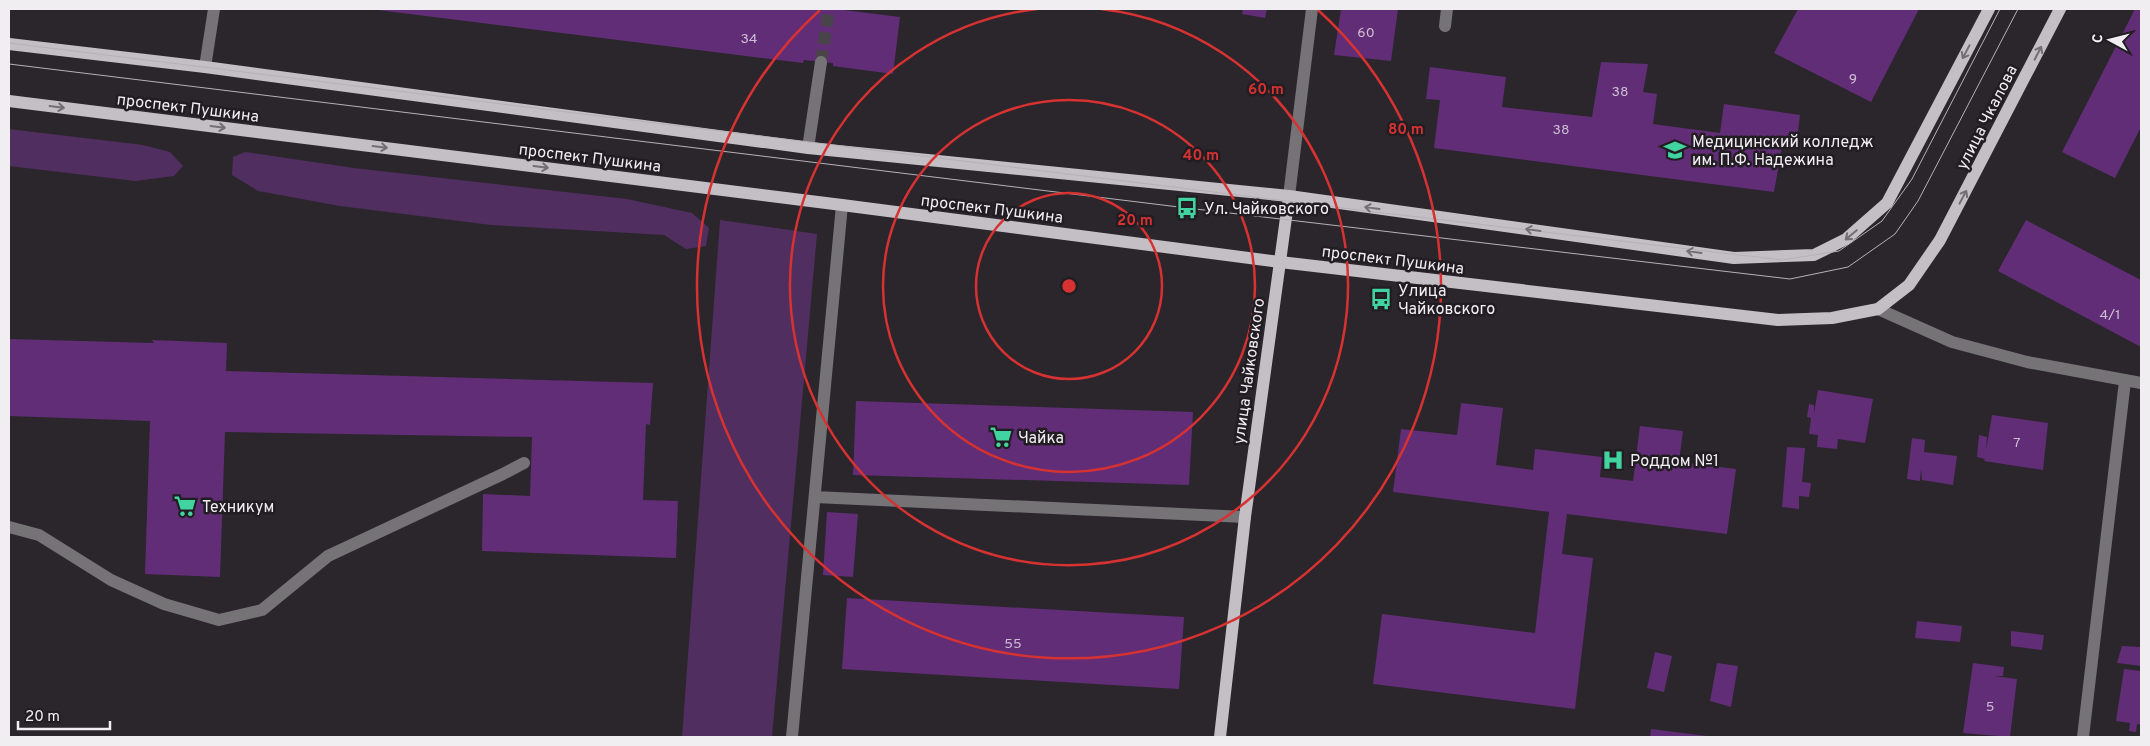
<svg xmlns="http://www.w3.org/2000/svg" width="2150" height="746" font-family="Overpass,sans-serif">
	<rect width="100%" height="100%" fill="#2a262c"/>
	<!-- green -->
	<path fill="#502e5f" d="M 9,129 L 143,145 L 170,152 L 183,166 L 174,176 L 135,181 L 9,166 Z
		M 245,152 L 354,168 L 627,199 L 692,213 L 709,228 L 706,246 L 686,249 L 664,235 L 491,225 L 340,206 L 258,191 L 232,175 L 233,157 Z
		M 720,220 L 817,234 L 772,737 L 682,737 Z"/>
	<!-- building -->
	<path fill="#612d76" d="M 370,9 L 836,9 L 900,17 L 893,74 L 833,66 L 833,63 L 804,60 L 803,63 Z
		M 1243,9 L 1267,9 L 1265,18 L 1242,14 Z
		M 1341,9 L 1398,9 L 1391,61 L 1334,55 Z
		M 1798,9 L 1919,9 L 1871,102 L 1774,53 Z
		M 2135,9 L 2141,9 L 2141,127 L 2115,178 L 2062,152 Z
		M 1601,62 L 1648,64 L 1643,92 L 1657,94 L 1653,124 L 1720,133 L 1724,104 L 1800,115 L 1796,149 L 1782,147 L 1774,192 L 1434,148 L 1440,100 L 1426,99 L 1430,67 L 1506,77 L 1502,107 L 1592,117 Z
		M 2026,220 L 2141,280 L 2141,347 L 1998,271 Z
		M 9,339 L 154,343 L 152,340 L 227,343 L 226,371 L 653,383 L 650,425 L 646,424 L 643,500 L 678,501 L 676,558 L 482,551 L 483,494 L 530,496 L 532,437 L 225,432 L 220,577 L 145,574 L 150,421 L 9,416 Z
		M 1818,390 L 1873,399 L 1865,443 L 1838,439 L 1837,449 L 1817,447 L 1818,435 L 1809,434 L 1811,418 L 1807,417 L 1809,404 L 1814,405 L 1814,413 Z
		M 856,401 L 1193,412 L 1189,485 L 853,475 Z
		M 1461,403 L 1503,408 L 1496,465 L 1533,470 L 1535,449 L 1602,457 L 1600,477 L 1633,481 L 1640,426 L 1683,431 L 1679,462 L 1736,469 L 1727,534 L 1567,514 L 1562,554 L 1593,558 L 1575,709 L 1373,684 L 1382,614 L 1535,633 L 1549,512 L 1393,492 L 1401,429 L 1457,435 Z
		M 1992,415 L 2048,423 L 2043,470 L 1984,461 L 1985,459 L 1977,457 L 1979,435 L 1987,437 L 1986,450 Z
		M 1912,438 L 1925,440 L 1924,452 L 1957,456 L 1953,485 L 1922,480 L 1921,469 L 1920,481 L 1907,479 Z
		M 1787,447 L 1805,448 L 1802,482 L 1811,483 L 1809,497 L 1799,496 L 1799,509 L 1782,507 Z
		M 827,512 L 858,514 L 853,577 L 823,575 Z
		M 847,598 L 1184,617 L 1179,689 L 842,669 Z
		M 1917,621 L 1962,626 L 1960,642 L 1915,638 Z
		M 2011,631 L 2044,635 L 2042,650 L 2011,646 Z
		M 2122,646 L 2141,647 L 2141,666 L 2117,663 Z
		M 1655,652 L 1672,656 L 1664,692 L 1647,688 Z
		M 1717,663 L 1738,666 L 1731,707 L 1710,701 Z
		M 1973,663 L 2004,667 L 2003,676 L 1994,676 L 2017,679 L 2010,737 L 1963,733 Z
		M 2124,669 L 2141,671 L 2141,725 L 2137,724 L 2136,732 L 2129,731 L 2130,723 L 2116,721 Z
		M 1651,729 L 1707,736 L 1706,737 L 1650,737 Z"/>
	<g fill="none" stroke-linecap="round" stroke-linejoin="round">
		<!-- minor-tunnel -->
		<path stroke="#48444a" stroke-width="12" stroke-dasharray="12 6" stroke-linecap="butt" d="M 821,62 L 829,9"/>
		<!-- minor -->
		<path stroke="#757376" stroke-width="12" d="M 1445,26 L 1447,9
			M 205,67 L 214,9
			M 808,148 L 821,62
			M 1289,196 L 1312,9
			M 1878,309 L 1952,342 L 2027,362 L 2141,383
			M 815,497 L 1245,517
			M 9,527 L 39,535 L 111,580 L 164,604 L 219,620 L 262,610 L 328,556 L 503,474 L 524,463
			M 792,737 L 842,205
			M 2083,737 L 2125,381"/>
		<!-- major -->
		<path stroke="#c3bfc5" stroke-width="12" d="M 9,44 L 205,67 L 808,148 L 1289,196 L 1734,258 L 1814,255 L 1846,239 L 1887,203 L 1989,9
			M 9,101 L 842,205 L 1280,262 L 1778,320 L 1832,318 L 1878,309 L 1909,285 L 1940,240 L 2060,9
			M 1220,737 L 1245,517 L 1289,196"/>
		<!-- tram -->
		<path stroke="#b5b2b6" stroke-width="1" d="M 9,43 L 1367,211 L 1782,260 L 1839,251 L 1882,221 L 1912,179 L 2000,9
			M 9,64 L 1187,208 L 1790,279 L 1848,267 L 1895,234 L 1918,201 L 2018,9"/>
	</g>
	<!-- one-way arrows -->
	<defs><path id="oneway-shaft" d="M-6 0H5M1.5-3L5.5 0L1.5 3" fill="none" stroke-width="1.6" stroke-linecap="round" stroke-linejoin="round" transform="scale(1.25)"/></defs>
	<g stroke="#726e74">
		<use href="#oneway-shaft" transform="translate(1966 52) rotate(118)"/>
		<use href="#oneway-shaft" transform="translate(2038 53) rotate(-63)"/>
		<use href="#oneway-shaft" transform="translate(57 107) rotate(7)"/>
		<use href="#oneway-shaft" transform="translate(218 127) rotate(7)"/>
		<use href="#oneway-shaft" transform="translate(380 147) rotate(7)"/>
		<use href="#oneway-shaft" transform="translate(541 167) rotate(7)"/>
		<use href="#oneway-shaft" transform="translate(1963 197) rotate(-62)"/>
		<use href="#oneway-shaft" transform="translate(1372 208) rotate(-172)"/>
		<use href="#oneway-shaft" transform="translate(1533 230) rotate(-172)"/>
		<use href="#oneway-shaft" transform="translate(1851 235) rotate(140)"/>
		<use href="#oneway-shaft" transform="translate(1694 252) rotate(-172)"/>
	</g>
	<!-- distance rings -->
	<g fill="none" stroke="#d73232" stroke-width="2.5">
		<circle cx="1069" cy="286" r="93"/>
		<circle cx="1069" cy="286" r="186"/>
		<path d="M1101 9A279 279 0 1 1 1037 9"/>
		<path d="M1318 10A372 372 0 1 1 820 10"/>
	</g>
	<!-- icons -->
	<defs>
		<g id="university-bare" transform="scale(1.725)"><path d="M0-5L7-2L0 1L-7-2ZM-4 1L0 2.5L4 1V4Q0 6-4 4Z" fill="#42d4a0" stroke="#211d22" stroke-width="2.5" paint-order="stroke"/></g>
		<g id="bus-bare" transform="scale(1.725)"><path d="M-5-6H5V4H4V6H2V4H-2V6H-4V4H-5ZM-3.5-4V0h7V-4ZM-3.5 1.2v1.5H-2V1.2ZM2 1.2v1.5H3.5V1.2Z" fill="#42d4a0" stroke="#211d22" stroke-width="2.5" paint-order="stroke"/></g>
		<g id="supermarket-bare" transform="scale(1.725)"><path d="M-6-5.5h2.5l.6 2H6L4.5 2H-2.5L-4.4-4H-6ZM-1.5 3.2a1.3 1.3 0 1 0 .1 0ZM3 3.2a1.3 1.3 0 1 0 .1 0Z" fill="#42d4a0" stroke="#211d22" stroke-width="2.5" paint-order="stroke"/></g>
		<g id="hospital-bare" transform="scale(1.725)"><path d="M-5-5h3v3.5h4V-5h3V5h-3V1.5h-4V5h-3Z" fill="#42d4a0" stroke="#211d22" stroke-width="2.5" paint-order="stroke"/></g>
	</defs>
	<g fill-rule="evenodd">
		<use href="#university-bare" x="1675" y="150"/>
		<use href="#bus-bare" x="1187" y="208"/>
		<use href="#bus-bare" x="1381" y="299"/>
		<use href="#supermarket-bare" x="1001" y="437"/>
		<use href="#hospital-bare" x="1613" y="460"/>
		<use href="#supermarket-bare" x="185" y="506"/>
	</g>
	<g text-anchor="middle" stroke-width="5" stroke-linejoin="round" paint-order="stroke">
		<!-- number labels -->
		<g font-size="14" fill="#cdbed3">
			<text x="1366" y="37">60</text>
			<text x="749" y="43">34</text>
			<text x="1853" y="83">9</text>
			<text x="1620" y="96">38</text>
			<text x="1561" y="134">38</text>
			<text x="2110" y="319">4/1</text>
			<text x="2017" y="447">7</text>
			<text x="1013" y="648">55</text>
			<text x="1990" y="711">5</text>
		</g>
		<!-- street labels -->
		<g font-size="16" fill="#f1eef2" stroke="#211d22">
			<text transform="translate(188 107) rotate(7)" y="6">проспект Пушкина</text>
			<text transform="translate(1986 117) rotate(-63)" y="6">улица Чкалова</text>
			<text transform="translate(590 157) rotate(7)" y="6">проспект Пушкина</text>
			<text transform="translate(992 208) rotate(7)" y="6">проспект Пушкина</text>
			<text transform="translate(1393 259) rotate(7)" y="6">проспект Пушкина</text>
			<text transform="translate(1248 371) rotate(-82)" y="6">улица Чайковского</text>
		</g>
		<!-- poi labels -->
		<g font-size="16" fill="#f1eef2" stroke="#211d22" text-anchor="start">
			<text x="1692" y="147">Медицинский колледж<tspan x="1692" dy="18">им. П.Ф. Надежина</tspan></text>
			<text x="1204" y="214">Ул. Чайковского</text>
			<text x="1398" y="296">Улица<tspan x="1398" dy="18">Чайковского</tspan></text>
			<text x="1018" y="443">Чайка</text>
			<text x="1630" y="466">Роддом №1</text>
			<text x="202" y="512">Техникум</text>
		</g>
	</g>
	<circle cx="1069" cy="286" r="8" fill="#d73232" stroke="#211d22" stroke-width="2.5"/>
	<g font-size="15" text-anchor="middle" font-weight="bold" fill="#d73232" stroke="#211d22" stroke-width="5" stroke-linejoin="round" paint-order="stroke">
		<text x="1266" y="94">60 m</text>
		<text x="1406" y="134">80 m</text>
		<text x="1201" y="160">40 m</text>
		<text x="1135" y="225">20 m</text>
	</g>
	<!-- border -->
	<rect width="2150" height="746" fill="none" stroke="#f1eef2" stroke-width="20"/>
	<!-- north arrow -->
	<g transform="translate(2110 40) rotate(277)" stroke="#211d22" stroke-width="4" paint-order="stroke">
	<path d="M0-4L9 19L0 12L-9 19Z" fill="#f1eef2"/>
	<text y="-8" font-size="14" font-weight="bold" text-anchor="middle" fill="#f1eef2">С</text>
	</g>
	<!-- scale -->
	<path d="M18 721v8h92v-8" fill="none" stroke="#f1eef2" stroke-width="2.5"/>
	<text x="25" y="721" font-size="15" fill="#f1eef2" stroke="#211d22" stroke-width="4" paint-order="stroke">20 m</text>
</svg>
